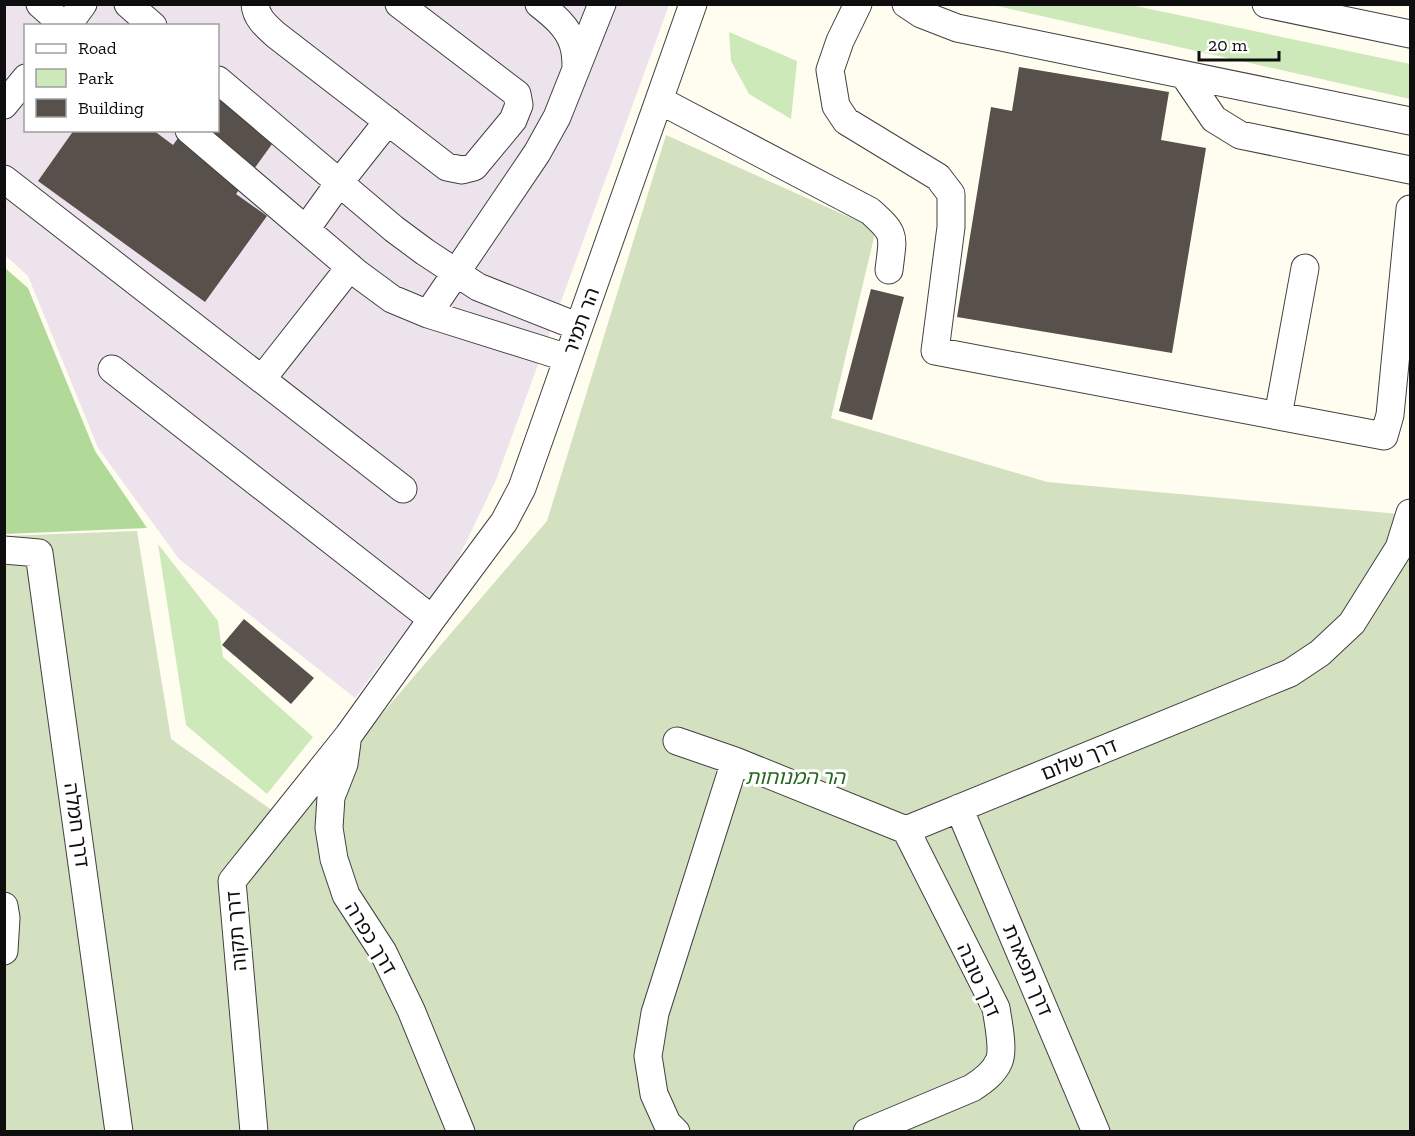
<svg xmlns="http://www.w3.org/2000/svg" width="1415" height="1136" font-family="'Zilla Slab','Noto Sans Hebrew',serif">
	<rect width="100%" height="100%" fill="#fffdf0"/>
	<!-- industrial -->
	<path fill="#ede3ed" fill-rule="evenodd" d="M 5,5 L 669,5 L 496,480 L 455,565 L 355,698 L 179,559 L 98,448 L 28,276 L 5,255 ZM 26,26 L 218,26 L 218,130 L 26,130 Z"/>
	<!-- green -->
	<path fill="#cee9b9" d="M 993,5 L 1131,5 L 1410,64 L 1410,99 Z
		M 729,32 L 797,61 L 791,119 L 749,94 L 731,61 Z
		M 158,544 L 218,621 L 223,657 L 313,737 L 267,794 L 186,725 Z"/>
	<!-- forest -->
	<path fill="#b1da99" d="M 4,267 L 28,288 L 95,451 L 147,528 L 5,534 Z"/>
	<!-- cemetery -->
	<path fill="#d4e1c1" d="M 666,135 L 876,229 L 831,418 L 1047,482 L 1410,515 L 1410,1131 L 5,1131 L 4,536 L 137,531 L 171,739 L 290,823 L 363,736 L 547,521 Z"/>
	<!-- building -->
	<path fill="#57504b" d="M 1019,67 L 1169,92 L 1161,140 L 1206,148 L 1172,353 L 957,317 L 991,107 L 1012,111 Z
		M 218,88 L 280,133 L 236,194 L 267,216 L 205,302 L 38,181 L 74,130 L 153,130 L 173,145 L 184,130 L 218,130 Z
		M 871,289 L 904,297 L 872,420 L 839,411 Z
		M 244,619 L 314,678 L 291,704 L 222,645 Z"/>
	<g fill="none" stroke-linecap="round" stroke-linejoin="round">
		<!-- minor casing -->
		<g stroke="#414141" stroke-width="29">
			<path id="minor" d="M 40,4 L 65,26
				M 128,4 L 153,26
				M 255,4 C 256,18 266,26 276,35 L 447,167 L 462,170 L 474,167 L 513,120 L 519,105 L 517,94 L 399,4
				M 539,4 C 553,15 568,27 573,44 C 576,52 576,60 576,68
				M 858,4 L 840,41 L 830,70 L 836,106 L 846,121 L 938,177 L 951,194 L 951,227 L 935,351 L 1384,436 L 1390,415 L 1410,209
				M 906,4 L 921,14 L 957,28 L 1410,121
				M 1266,4 L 1410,34
				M 67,26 L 83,4
				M 1184,75 L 1214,119 L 1240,135 L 1410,170
				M 218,80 L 394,229 L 425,252 L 478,287 L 579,327
				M 659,100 L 870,211 C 897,235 893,235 889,270
				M 4,105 L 26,78
				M 189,130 L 358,274 L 392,299 L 428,314 L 568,358
				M 4,179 L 403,489
				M 306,229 L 339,183 L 388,121
				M 428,314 L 537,153 L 557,117 L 602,4
				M 112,369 L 432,619
				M 262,379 L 350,267
				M 1278,416 L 1305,268
				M 4,550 L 39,553 L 119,1132
				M 677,741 L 735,761 L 906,830 L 1290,673 L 1320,653 L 1352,623 L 1399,548 L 1410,513
				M 347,742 L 344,764 L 331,797 L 329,828 L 334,859 L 346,895 L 383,952 L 411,1010 L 461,1132
				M 959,808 L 1096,1132
				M 4,906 L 6,918 L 4,951
				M 254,1132 L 232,881 L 348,736 L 432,619 L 504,522 L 522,488 L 693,4
				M 676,1132 L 667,1123 L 654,1094 L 648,1056 L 655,1013 L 735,761
				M 867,1132 L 972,1088 C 983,1081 994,1073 999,1061 C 1004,1050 998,1021 996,1008 L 906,830"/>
		</g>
		<!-- minor -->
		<use href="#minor" stroke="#fff" stroke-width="27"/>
	</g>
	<g text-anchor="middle" stroke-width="6" stroke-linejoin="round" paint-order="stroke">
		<!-- street labels -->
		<g font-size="20" fill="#0e0e0e" stroke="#fff">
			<text transform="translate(581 321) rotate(-70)" y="7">הר תמיר</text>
			<text transform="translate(1079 759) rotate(-22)" y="7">דרך שלום</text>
			<text transform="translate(77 825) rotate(82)" y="7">דרך חמלה</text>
			<text transform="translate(236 931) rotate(-95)" y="7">דרך תקוה</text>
			<text transform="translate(371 938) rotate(59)" y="7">דרך כפרה</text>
			<text transform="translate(1028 970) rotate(67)" y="7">דרך תפארת</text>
			<text transform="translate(979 980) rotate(66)" y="7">דרך טובה</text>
		</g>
		<!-- park labels -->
		<g font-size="20" font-style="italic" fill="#27661e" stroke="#fff">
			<text x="795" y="784">הר המנוחות</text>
		</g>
	</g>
	<!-- border -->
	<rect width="1415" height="1136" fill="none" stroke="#0e0e0e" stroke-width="12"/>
	<!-- legend -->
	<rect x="24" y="24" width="195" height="108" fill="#ffffff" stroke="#9f9f9f" stroke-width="1.5"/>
	<rect x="36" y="44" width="30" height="9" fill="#ffffff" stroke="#9f9f9f" stroke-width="1.5"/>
	<text x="78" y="54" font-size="18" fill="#0e0e0e">Road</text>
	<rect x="36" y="69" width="30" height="18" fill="#cee9b9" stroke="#9f9f9f" stroke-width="1.5"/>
	<text x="78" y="84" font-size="18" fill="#0e0e0e">Park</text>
	<rect x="36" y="99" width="30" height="18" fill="#57504b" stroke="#9f9f9f" stroke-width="1.5"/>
	<text x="78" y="114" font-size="18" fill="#0e0e0e">Building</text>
	<!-- scale -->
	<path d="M1199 51v9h80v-9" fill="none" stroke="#0e0e0e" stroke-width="3"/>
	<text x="1208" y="51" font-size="18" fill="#0e0e0e" stroke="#ffffff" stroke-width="4.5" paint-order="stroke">20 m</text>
</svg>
